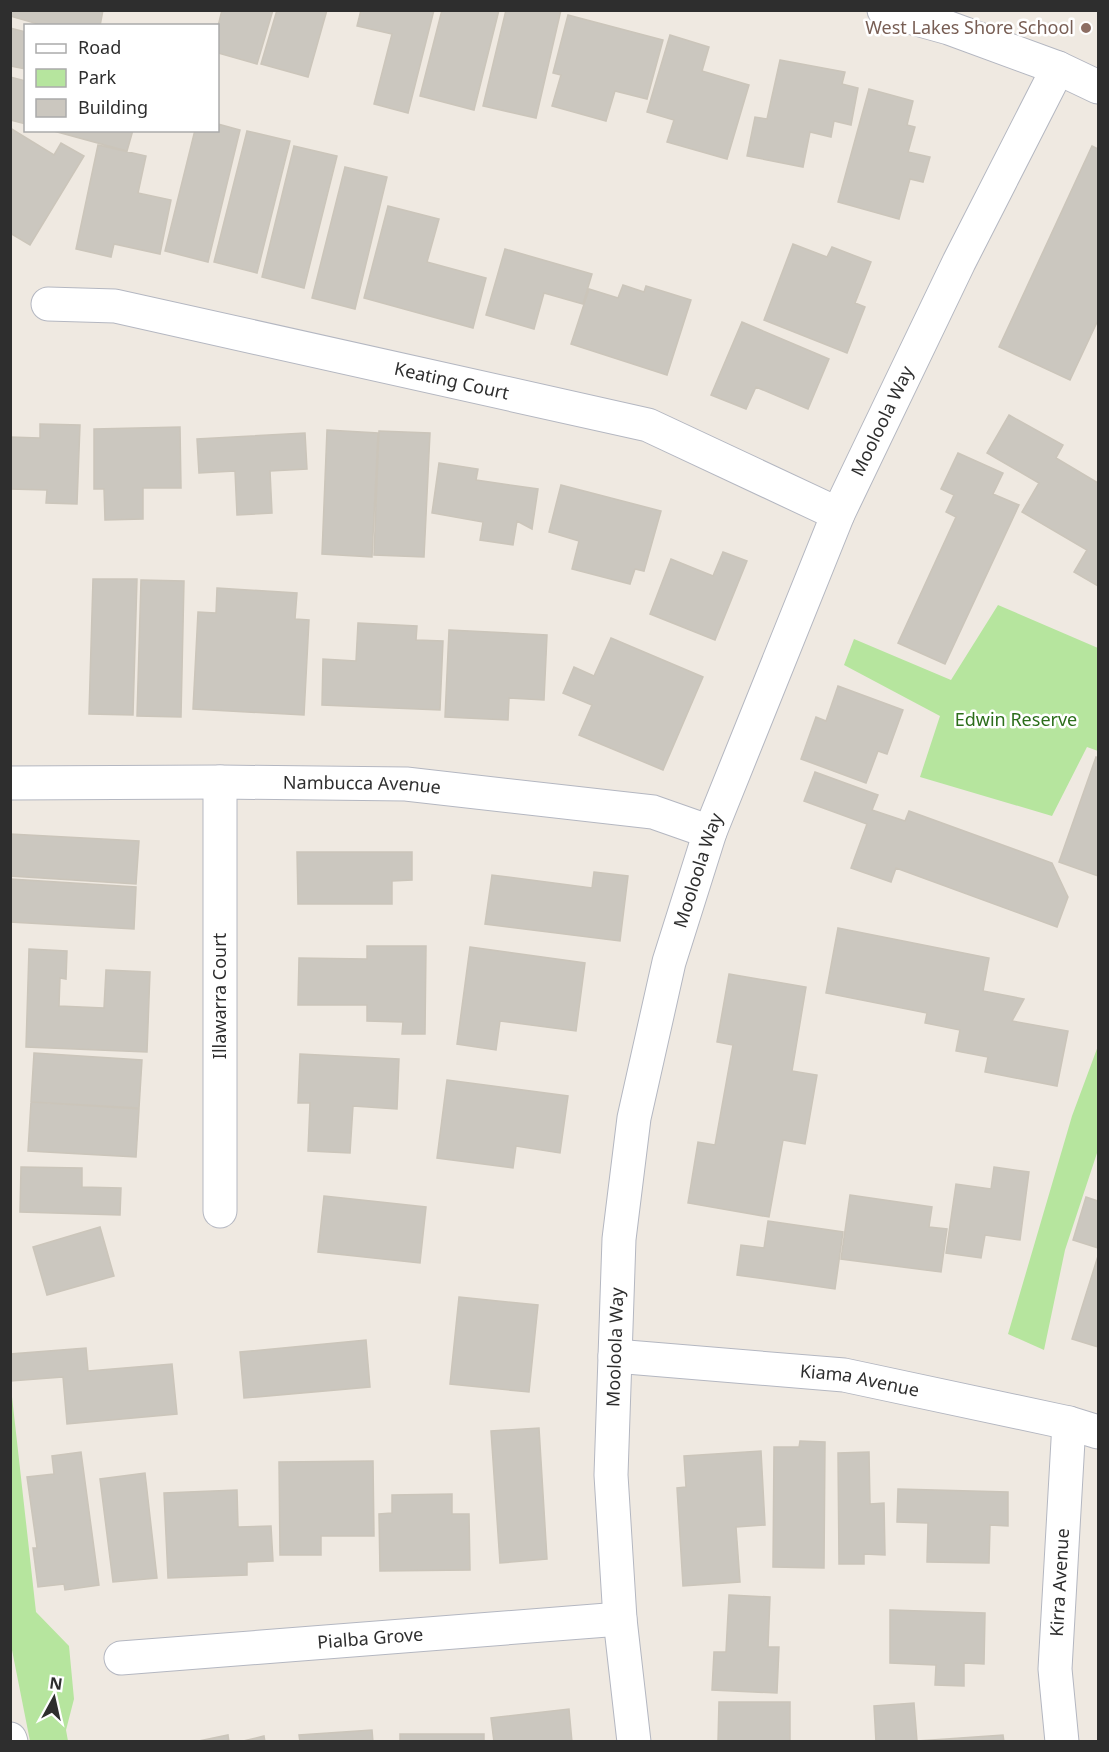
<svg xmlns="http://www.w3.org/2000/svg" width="1109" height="1752" font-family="'Noto Sans',sans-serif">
	<rect width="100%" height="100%" fill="#efe9e1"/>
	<!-- green -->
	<path fill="#b6e59e" d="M 998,605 L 1098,648 L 1098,751 L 1087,747 L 1052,816 L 920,777 L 940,716 L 844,665 L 854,639 L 951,680 Z
		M 1098,1046 L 1098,1150 L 1065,1250 L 1044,1350 L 1008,1334 L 1072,1116 Z
		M 10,1379 L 36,1612 L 69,1646 L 74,1699 L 66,1730 L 68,1741 L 30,1741 L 11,1645 Z"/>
	<!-- building -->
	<path fill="#cbc7bf" stroke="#cbc5ba" stroke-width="1.5" d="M 10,10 L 103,10 L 100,26 L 45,26 L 10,16 Z
		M 222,10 L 273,10 L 257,64 L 218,53 L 218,26 Z
		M 277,10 L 327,10 L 308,77 L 261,64 Z
		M 361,10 L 434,10 L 408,113 L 374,104 L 392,34 L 357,26 Z
		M 442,10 L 499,10 L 474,110 L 420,96 Z
		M 506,10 L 561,10 L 536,118 L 483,106 Z
		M 568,15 L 663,40 L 647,99 L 615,91 L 606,121 L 552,106 L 561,75 L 553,73 Z
		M 10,28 L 26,32 L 26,69 L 10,66 Z
		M 670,35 L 709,47 L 702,71 L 749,85 L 727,159 L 667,142 L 674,120 L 647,112 Z
		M 780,60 L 845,72 L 842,84 L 858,88 L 851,125 L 834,121 L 831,137 L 810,132 L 803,167 L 747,156 L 755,117 L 767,119 Z
		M 10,77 L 26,81 L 26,124 L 10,120 Z
		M 869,89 L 913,101 L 907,125 L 915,127 L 908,152 L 930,157 L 923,182 L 910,179 L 899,219 L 838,202 Z
		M 218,124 L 240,130 L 208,262 L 165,251 L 195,130 L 218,130 Z
		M 10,128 L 54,155 L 61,143 L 84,156 L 30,245 L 10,233 Z
		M 50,130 L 133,130 L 127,151 Z
		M 247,131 L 290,141 L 257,273 L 214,262 Z
		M 98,145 L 146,156 L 138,193 L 171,200 L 160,254 L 114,244 L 111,257 L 76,249 Z
		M 294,146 L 337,156 L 304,288 L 262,277 Z
		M 1092,146 L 1098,149 L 1098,320 L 1070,380 L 999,347 Z
		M 345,167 L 387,177 L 355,309 L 312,298 Z
		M 388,206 L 439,219 L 427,262 L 486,278 L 473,328 L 364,298 Z
		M 793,244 L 827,257 L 832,247 L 871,262 L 855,303 L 865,307 L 847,353 L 764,320 Z
		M 505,249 L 592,274 L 583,304 L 544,293 L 534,329 L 486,315 Z
		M 623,285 L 644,292 L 646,286 L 691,300 L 667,375 L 571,344 L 589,289 L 618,298 Z
		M 742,322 L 829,359 L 808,409 L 756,387 L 746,409 L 711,395 Z
		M 1009,415 L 1063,445 L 1056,458 L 1098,483 L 1098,586 L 1074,572 L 1087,550 L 1022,512 L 1039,483 L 987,453 Z
		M 40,424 L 80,425 L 77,504 L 46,503 L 47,490 L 10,489 L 10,437 L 40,438 Z
		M 180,427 L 181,488 L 143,488 L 143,519 L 105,520 L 104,489 L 94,489 L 94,429 Z
		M 327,430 L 378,433 L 372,557 L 322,554 Z
		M 379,431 L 430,433 L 424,557 L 374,555 Z
		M 305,433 L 307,469 L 270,471 L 272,513 L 237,515 L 235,471 L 199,473 L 197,439 Z
		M 958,453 L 1003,473 L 993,494 L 1019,505 L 945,664 L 898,643 L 956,517 L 946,512 L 954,495 L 941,489 Z
		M 439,463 L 478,469 L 476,480 L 538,489 L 532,529 L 517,521 L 513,545 L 480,540 L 483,522 L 432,513 Z
		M 561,485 L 661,511 L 644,571 L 635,569 L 630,584 L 572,569 L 579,541 L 549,532 Z
		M 723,552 L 747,561 L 715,640 L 650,614 L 671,559 L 713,576 Z
		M 93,579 L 137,579 L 133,715 L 89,714 Z
		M 141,580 L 184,581 L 181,717 L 137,716 Z
		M 217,588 L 297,593 L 295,619 L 309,620 L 304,715 L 193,709 L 198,612 L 216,613 Z
		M 358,623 L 417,626 L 416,640 L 443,641 L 440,710 L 322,705 L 323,659 L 356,661 Z
		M 449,630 L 547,635 L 544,700 L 509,698 L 508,720 L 445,717 Z
		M 611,638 L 703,677 L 663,770 L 579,735 L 592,705 L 563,693 L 574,667 L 594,676 Z
		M 838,686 L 903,710 L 887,754 L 878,751 L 866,783 L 801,759 L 816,717 L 826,721 Z
		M 1096,757 L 1098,758 L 1098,876 L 1059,862 Z
		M 815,772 L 878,795 L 872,810 L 905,821 L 909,811 L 1052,863 L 1068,897 L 1057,927 L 896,868 L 891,882 L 851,868 L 867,824 L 804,801 Z
		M 10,834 L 139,841 L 136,884 L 10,876 Z
		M 297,852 L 412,852 L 412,880 L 392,881 L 392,904 L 298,904 Z
		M 594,872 L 628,876 L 620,941 L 485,924 L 492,875 L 592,888 Z
		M 10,879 L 136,887 L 134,929 L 10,922 Z
		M 838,928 L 989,958 L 983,991 L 1024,999 L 1012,1021 L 1068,1031 L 1057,1086 L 985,1072 L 988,1057 L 956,1051 L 960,1030 L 925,1023 L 927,1013 L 826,993 Z
		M 367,946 L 426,946 L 425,1034 L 402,1034 L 403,1022 L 367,1021 L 367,1005 L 298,1005 L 299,958 L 367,959 Z
		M 470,947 L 585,963 L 576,1031 L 500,1021 L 496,1050 L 457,1044 Z
		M 29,949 L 67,951 L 66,979 L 60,978 L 59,1006 L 104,1008 L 106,970 L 150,972 L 147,1052 L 26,1047 Z
		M 729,974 L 806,987 L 792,1071 L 817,1075 L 805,1144 L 783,1140 L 769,1217 L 688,1203 L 698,1142 L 715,1145 L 733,1045 L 717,1042 Z
		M 34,1053 L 142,1060 L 139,1108 L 31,1102 Z
		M 300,1054 L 399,1059 L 397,1109 L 353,1106 L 350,1153 L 308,1151 L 310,1103 L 298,1103 Z
		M 447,1080 L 568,1096 L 560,1153 L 516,1146 L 513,1168 L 437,1158 Z
		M 31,1102 L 139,1109 L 136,1157 L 28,1151 Z
		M 21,1167 L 82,1168 L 82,1187 L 121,1188 L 120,1215 L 20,1212 Z
		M 994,1167 L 1029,1172 L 1020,1240 L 985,1235 L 981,1258 L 946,1253 L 956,1184 L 991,1189 Z
		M 850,1195 L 932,1207 L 929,1227 L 947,1229 L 941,1272 L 841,1259 Z
		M 324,1196 L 426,1207 L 420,1263 L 318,1252 Z
		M 1086,1197 L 1098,1201 L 1098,1248 L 1073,1240 Z
		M 768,1221 L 843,1232 L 835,1289 L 737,1275 L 741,1245 L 764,1248 Z
		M 100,1227 L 114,1276 L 47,1295 L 33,1247 Z
		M 1098,1256 L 1098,1347 L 1072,1339 Z
		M 459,1297 L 538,1305 L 529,1392 L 450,1384 Z
		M 366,1340 L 370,1387 L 244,1398 L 240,1352 Z
		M 86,1348 L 88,1371 L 172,1364 L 177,1414 L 67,1424 L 63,1377 L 11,1381 L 10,1354 Z
		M 539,1428 L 547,1559 L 500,1563 L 491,1431 Z
		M 800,1441 L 825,1442 L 824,1568 L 773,1567 L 774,1447 L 799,1447 Z
		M 761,1451 L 765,1525 L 736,1527 L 740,1582 L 683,1586 L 677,1488 L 686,1487 L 684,1456 Z
		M 81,1452 L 99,1585 L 65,1590 L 64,1584 L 38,1587 L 33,1548 L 37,1548 L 27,1477 L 54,1474 L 52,1456 Z
		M 869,1452 L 870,1504 L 884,1503 L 885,1555 L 864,1554 L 864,1564 L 839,1564 L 838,1453 Z
		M 373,1461 L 374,1536 L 321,1536 L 321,1555 L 280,1555 L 279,1462 Z
		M 145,1473 L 157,1578 L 113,1582 L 100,1479 Z
		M 898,1489 L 1008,1492 L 1008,1526 L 990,1525 L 989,1563 L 927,1562 L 928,1523 L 897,1522 Z
		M 237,1490 L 238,1527 L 271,1526 L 273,1561 L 247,1562 L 247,1575 L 168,1578 L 164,1493 Z
		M 452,1494 L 452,1514 L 469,1514 L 470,1570 L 380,1571 L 379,1514 L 392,1513 L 392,1495 Z
		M 729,1595 L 770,1597 L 768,1647 L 779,1647 L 777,1693 L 712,1690 L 714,1652 L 726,1652 Z
		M 890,1610 L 985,1613 L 984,1664 L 964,1663 L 964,1686 L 935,1685 L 936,1665 L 890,1663 Z
		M 719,1702 L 790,1702 L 790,1742 L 718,1742 Z
		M 914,1703 L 917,1741 L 1003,1735 L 1004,1742 L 876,1742 L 874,1706 Z
		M 569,1709 L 572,1742 L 494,1742 L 491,1718 Z
		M 372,1730 L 373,1742 L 300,1742 L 299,1735 Z
		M 400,1734 L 484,1734 L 484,1742 L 400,1742 Z
		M 228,1735 L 229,1742 L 194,1742 Z
		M 264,1736 L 265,1742 L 239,1742 Z"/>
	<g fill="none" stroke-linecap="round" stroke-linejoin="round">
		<!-- minor casing -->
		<g stroke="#b4b7c1" stroke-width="35">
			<g id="minor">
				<path d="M 884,10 L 949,28 L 1058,68 L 1098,87"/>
				<path id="s1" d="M 48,304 L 115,306 L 648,425 L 838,514"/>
				<path id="s2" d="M 10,783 L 220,782 L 406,784 L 653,812 L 710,832"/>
				<path d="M 220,1211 L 220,782"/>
				<path id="s3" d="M 615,1356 L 844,1375 L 1069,1423 L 1098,1432"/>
				<path id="s4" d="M 121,1658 L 620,1619"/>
				<path id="s5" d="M 634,1742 L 620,1619 L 611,1475 L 619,1239 L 634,1118 L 669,962 L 710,832 L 838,514 L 959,262 L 1058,68"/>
				<path id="s6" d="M 1062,1742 L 1055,1669 L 1069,1423"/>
			</g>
		</g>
		<!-- secondary casing -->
		<g stroke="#b4b7c1" stroke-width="35">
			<path id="secondary" d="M 10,1739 L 11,1742"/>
		</g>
		<!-- minor -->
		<use href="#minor" stroke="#fff" stroke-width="33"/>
		<!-- secondary -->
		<use href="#secondary" stroke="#fff" stroke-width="33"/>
	</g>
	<!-- markers -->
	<circle fill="#8d6e63" stroke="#fff" stroke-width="2" cx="1086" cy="28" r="6"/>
	<g text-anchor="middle" stroke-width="5" stroke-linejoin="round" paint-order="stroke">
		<!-- education labels -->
		<g font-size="18" fill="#785e54" stroke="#fff" text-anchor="end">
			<text x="1074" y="34">West Lakes Shore School</text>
		</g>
		<!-- street labels -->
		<g font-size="18" fill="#2e2e2e" stroke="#fff">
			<text dy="6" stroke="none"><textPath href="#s1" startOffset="412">Keating Court</textPath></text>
			<text dy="6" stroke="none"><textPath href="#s5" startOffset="1368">Mooloola Way</textPath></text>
			<text dy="6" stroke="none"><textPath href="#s2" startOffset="352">Nambucca Avenue</textPath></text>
			<text dy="6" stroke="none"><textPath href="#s5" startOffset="882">Mooloola Way</textPath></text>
			<text transform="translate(220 996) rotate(-90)" y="6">Illawarra Court</text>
			<text dy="6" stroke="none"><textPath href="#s5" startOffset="396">Mooloola Way</textPath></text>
			<text dy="6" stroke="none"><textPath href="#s3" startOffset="246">Kiama Avenue</textPath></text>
			<text dy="6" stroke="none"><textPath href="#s6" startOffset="160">Kirra Avenue</textPath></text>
			<text dy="6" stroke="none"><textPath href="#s4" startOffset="250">Pialba Grove</textPath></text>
		</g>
		<!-- park labels -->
		<g font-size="18" fill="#2c6e1b" stroke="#fff">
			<text x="1016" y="726">Edwin Reserve</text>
		</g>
	</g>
	<!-- border -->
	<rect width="1109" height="1752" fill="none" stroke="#2e2e2e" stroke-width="24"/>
	<!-- legend -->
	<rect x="24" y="24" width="195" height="108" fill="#ffffff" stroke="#ababab" stroke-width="1.5"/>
	<rect x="36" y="44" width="30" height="9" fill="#ffffff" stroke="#ababab" stroke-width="1.5"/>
	<text x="78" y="54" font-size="18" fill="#2e2e2e">Road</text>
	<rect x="36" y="69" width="30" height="18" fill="#b6e59e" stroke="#ababab" stroke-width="1.5"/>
	<text x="78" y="84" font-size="18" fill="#2e2e2e">Park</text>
	<rect x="36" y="99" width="30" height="18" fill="#cbc7bf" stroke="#ababab" stroke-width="1.5"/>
	<text x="78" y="114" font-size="18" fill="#2e2e2e">Building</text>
	<!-- north arrow -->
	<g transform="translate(54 1698) rotate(8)" stroke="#ffffff" stroke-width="4.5" paint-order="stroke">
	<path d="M0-4.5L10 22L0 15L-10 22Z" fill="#2e2e2e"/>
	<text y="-9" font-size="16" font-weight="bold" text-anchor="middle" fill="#2e2e2e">N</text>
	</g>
</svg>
